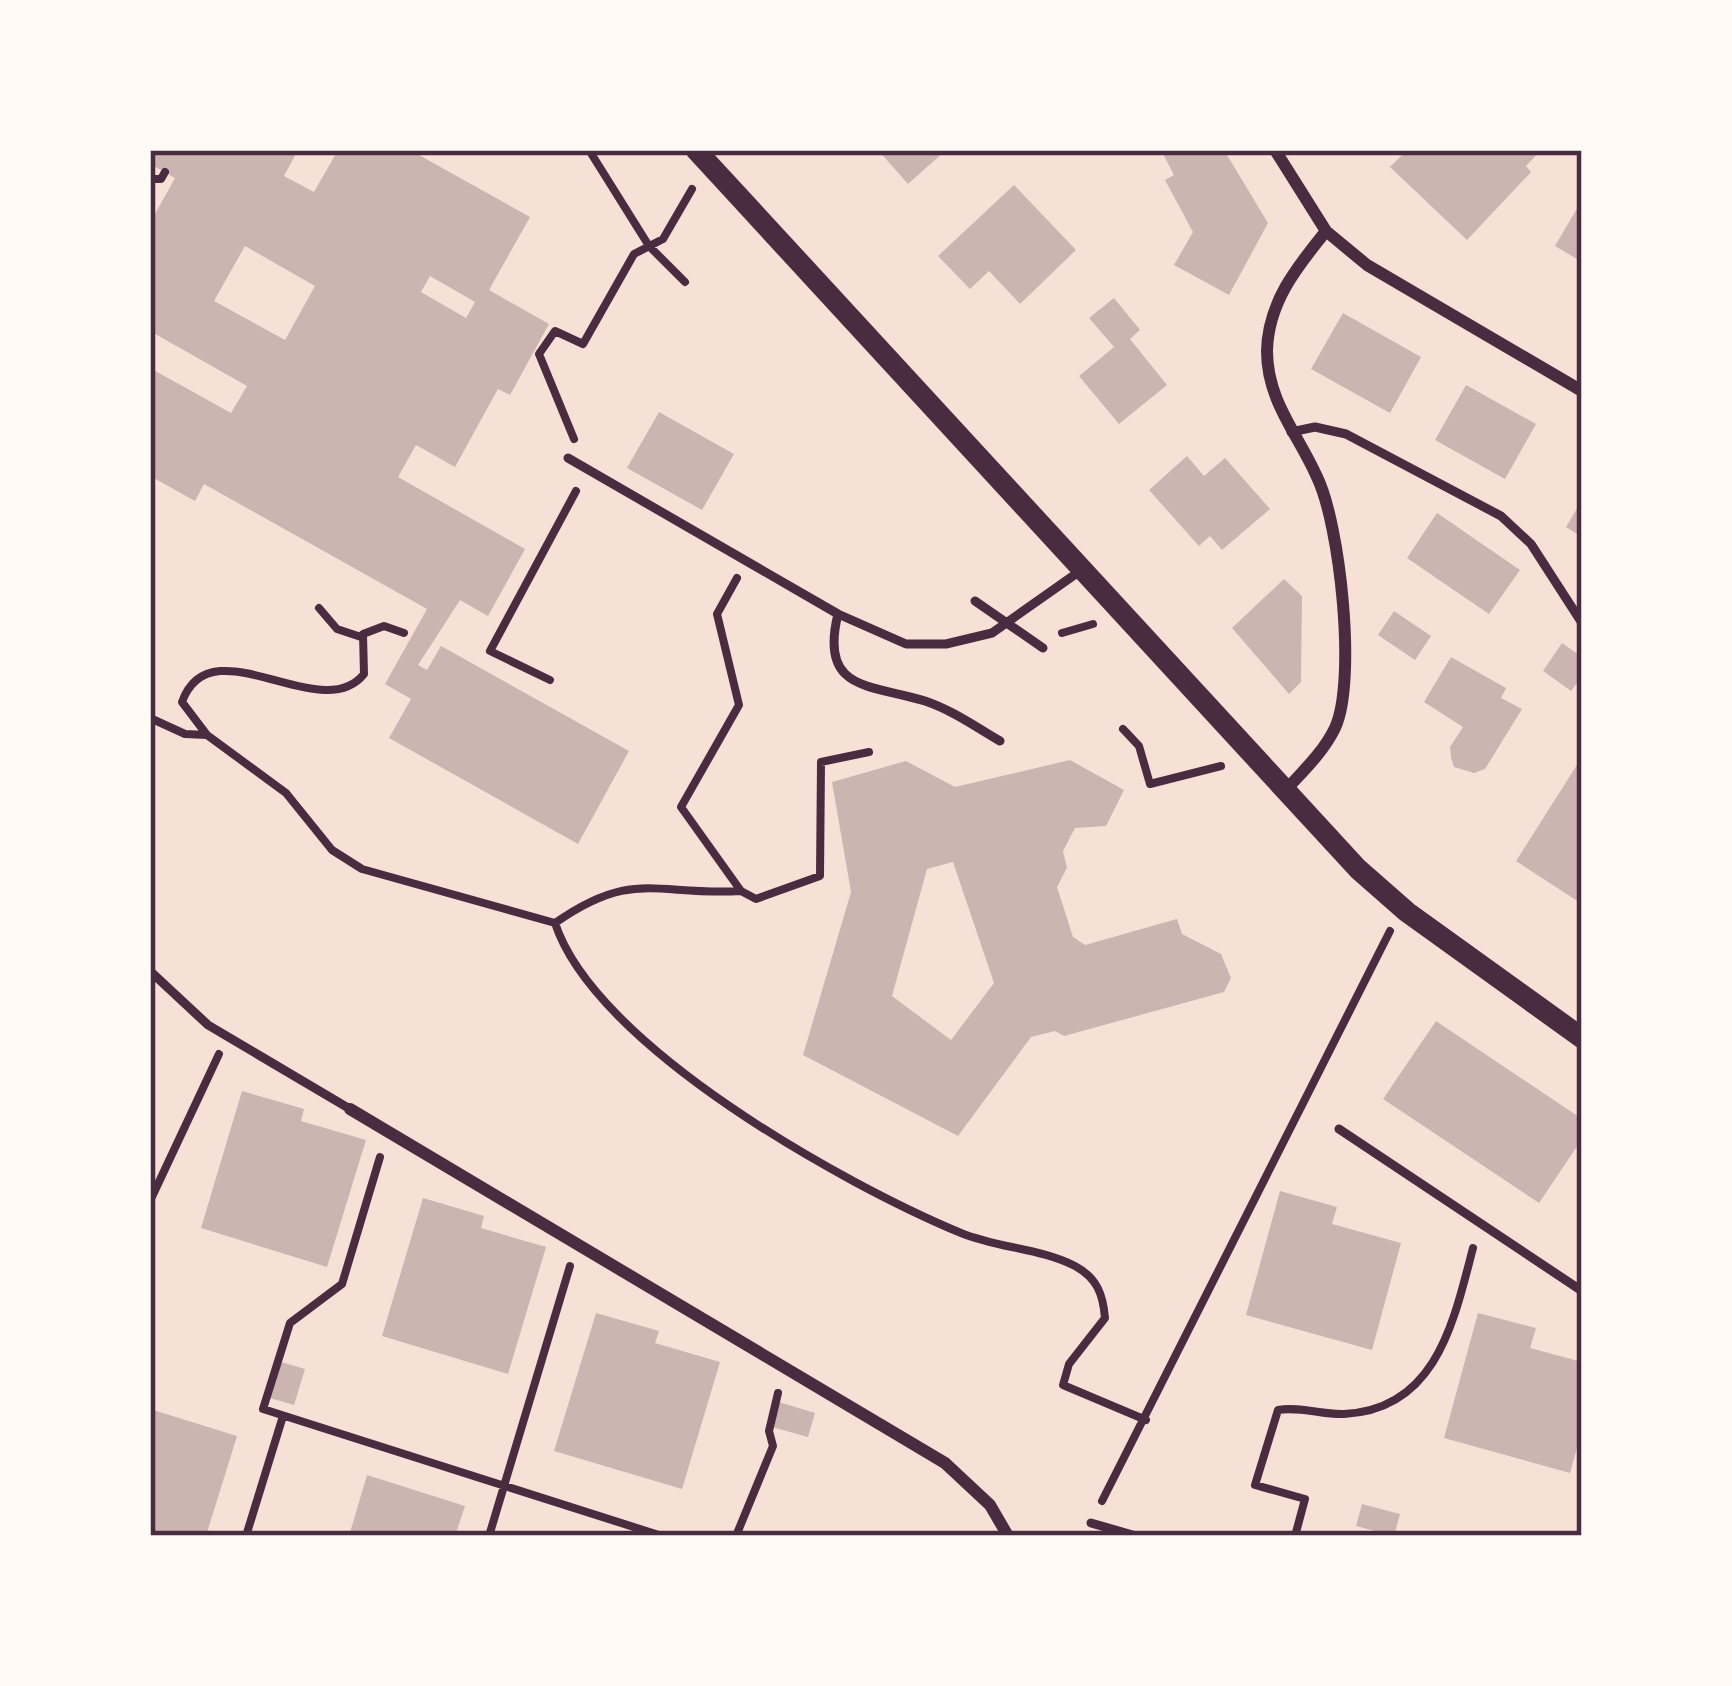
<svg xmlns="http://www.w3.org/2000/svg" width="1732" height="1686" font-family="'Roboto Condensed',sans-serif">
	<rect width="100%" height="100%" fill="#f7e1d7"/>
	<!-- building -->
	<path fill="#ccb4b1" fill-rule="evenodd" d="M 150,150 L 298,150 L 284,176 L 314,192 L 338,150 L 410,150 L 530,217 L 489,290 L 549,324 L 510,395 L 498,389 L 455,467 L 416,445 L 398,477 L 525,549 L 488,616 L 460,600 L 418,665 L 427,670 L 441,646 L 629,751 L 578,844 L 389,738 L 411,699 L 385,684 L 427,609 L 204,484 L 195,501 L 150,476 L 150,368 L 231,413 L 247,386 L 150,331 L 150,223 L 175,178 L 150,164 ZM 245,246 L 315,286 L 285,340 L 214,301 ZM 430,276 L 475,302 L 466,318 L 421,292 Z
		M 878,150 L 946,150 L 908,184 Z
		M 1161,150 L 1224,150 L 1268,223 L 1229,295 L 1174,265 L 1193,232 L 1165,180 L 1174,175 Z
		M 1407,150 L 1541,150 L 1526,166 L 1531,172 L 1467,240 L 1390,167 Z
		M 1014,185 L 1076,250 L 1020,304 L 989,271 L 970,289 L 938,256 Z
		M 1582,200 L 1582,262 L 1555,246 Z
		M 1114,298 L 1140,330 L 1130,339 L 1167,385 L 1119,424 L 1079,376 L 1114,347 L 1089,318 Z
		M 1343,313 L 1421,357 L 1390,413 L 1311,369 Z
		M 1466,385 L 1536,424 L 1505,479 L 1435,440 Z
		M 659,412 L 734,454 L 702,510 L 627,468 Z
		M 1187,456 L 1204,476 L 1225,458 L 1270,509 L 1222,550 L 1210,536 L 1199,546 L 1149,490 Z
		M 1582,500 L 1582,537 L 1566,527 Z
		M 1437,513 L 1520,570 L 1489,614 L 1407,558 Z
		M 1284,579 L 1302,596 L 1301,682 L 1289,694 L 1232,628 Z
		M 1394,611 L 1431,636 L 1415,660 L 1378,635 Z
		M 1562,643 L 1582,657 L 1582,676 L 1571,691 L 1543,671 Z
		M 1451,657 L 1506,688 L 1501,698 L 1522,709 L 1485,769 L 1474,773 L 1454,767 L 1451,758 L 1450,747 L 1463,727 L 1424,702 Z
		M 1582,757 L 1582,904 L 1516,861 Z
		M 1070,760 L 1124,790 L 1106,826 L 1075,828 L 1063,851 L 1067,868 L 1057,887 L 1073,937 L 1085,945 L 1177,919 L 1182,934 L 1221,954 L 1231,978 L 1224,992 L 1064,1036 L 1055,1031 L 1031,1037 L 958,1136 L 803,1055 L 851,892 L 832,782 L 906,761 L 955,787 ZM 953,862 L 994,983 L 951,1040 L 892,996 L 927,869 Z
		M 1436,1021 L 1582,1119 L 1582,1139 L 1539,1203 L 1383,1099 Z
		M 242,1091 L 304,1109 L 301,1121 L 366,1140 L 327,1267 L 201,1228 Z
		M 1280,1191 L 1337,1207 L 1332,1224 L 1401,1243 L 1372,1350 L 1246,1315 Z
		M 423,1198 L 484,1216 L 481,1228 L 546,1247 L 508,1374 L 382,1336 Z
		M 596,1313 L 659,1331 L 655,1343 L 720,1362 L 682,1489 L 554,1451 Z
		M 1478,1313 L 1536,1328 L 1530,1348 L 1582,1362 L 1582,1430 L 1570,1473 L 1444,1438 Z
		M 281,1362 L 305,1369 L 294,1405 L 270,1398 Z
		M 779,1402 L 815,1413 L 808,1437 L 772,1427 Z
		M 150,1409 L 237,1436 L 206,1536 L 150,1536 Z
		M 367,1475 L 465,1506 L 455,1536 L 349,1536 Z
		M 1362,1504 L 1400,1514 L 1394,1536 L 1356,1526 Z"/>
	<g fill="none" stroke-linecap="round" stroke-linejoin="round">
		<!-- path -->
		<path stroke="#4a2c40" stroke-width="8" d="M 589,150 L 649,246 L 685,282
			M 150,179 L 161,179 L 165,172
			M 574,439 L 539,354 L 555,331 L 583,344 L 634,254 L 663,239 L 692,189
			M 737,578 L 717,614 L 739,705 L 681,807 L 741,891 L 756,899 L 820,876 L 821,762 L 869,752
			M 319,608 L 337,629 L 361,637
			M 1062,633 L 1093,624
			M 550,680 L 490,651 L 576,491
			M 150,718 L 185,734 L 207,735 L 286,793 L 332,850 L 362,869 L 555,923 C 634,868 655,896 741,891
			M 1123,729 L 1139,746 L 1150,784 L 1221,766
			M 207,735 L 182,702 C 211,622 321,728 364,674 L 363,634 L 384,626 L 404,633
			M 555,923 C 595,1046 845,1185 961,1233 C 997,1248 1040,1248 1075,1266 C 1097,1278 1103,1294 1105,1318 L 1069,1364 L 1063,1385 L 1146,1420
			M 380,1157 L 342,1284 L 290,1323 L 263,1409 L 662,1536
			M 150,1201 L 219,1054
			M 1102,1501 L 1390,931
			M 246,1536 L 283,1416
			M 489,1536 L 570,1266
			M 736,1536 L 773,1446 L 769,1431 L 778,1393
			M 1295,1536 L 1305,1499 L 1255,1485 L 1278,1410 C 1300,1406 1322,1415 1344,1414 C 1437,1410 1454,1320 1473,1248"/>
		<!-- service -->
		<path stroke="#4a2c40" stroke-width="9" d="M 1291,432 L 1315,427 L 1346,434 L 1501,516 L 1531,544 L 1582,623
			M 568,458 L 838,614 L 906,644 L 946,644 L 992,633 L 1080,571
			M 975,601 L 1043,648
			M 838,614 C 819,691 869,684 925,701 C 952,710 976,727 1000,741
			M 150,971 L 208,1025 L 350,1109
			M 1339,1129 L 1582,1291
			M 1091,1523 L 1136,1536"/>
		<!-- minor -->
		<path stroke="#4a2c40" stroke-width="12" d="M 1275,150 L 1326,231 L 1367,265 L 1582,391
			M 1284,792 C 1301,773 1323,753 1335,728 C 1357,681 1340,524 1317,477 C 1298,434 1267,401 1267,351 C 1268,302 1297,267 1326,231
			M 350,1109 L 945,1463 L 990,1505 L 1008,1536"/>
		<!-- tertiary -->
		<path stroke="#4a2c40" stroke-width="21" d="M 696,150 L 1358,869 L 1407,912 L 1582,1038"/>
	</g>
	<!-- border -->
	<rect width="1732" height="1686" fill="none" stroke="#fffaf5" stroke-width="306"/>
	<rect x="153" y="153" width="1426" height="1380" fill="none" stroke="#4a2c40" stroke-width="4.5"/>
</svg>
